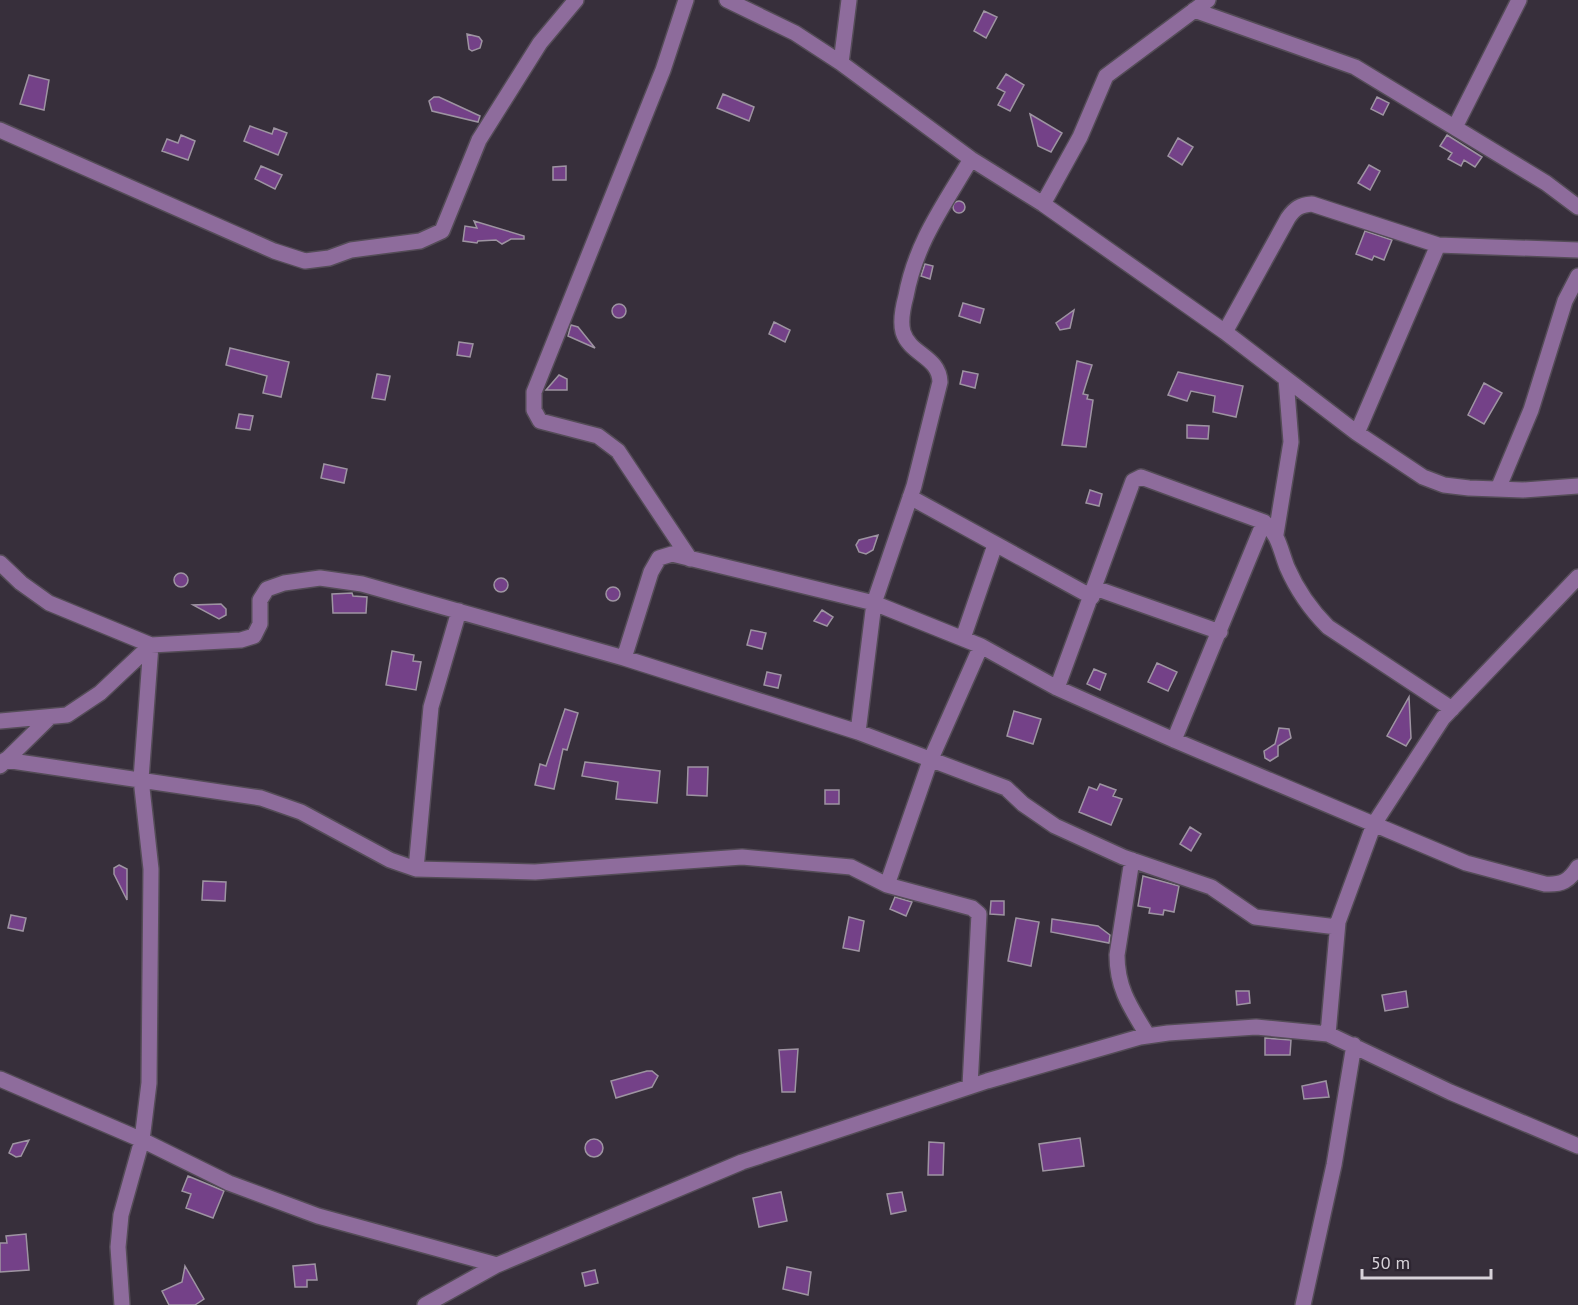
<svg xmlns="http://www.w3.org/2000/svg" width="1578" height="1305" font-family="'PT Sans',sans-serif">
	<rect width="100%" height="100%" fill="#372f3b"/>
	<!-- building -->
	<path fill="#744188" stroke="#9e94a2" stroke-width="1.5" d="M 984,11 L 997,17 L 986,38 L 974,31 Z
		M 467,34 L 479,37 L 482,41 L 480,48 L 472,51 L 469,49 Z
		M 1006,74 L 1024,85 L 1010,111 L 998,105 L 1005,92 L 997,88 Z
		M 29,75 L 49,80 L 44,110 L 20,104 Z
		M 723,94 L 754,107 L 749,121 L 717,108 Z
		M 434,97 L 439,97 L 480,116 L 478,122 L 432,111 L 429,101 Z
		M 1377,97 L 1389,103 L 1383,115 L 1371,109 Z
		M 1030,114 L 1062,133 L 1051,152 L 1038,146 Z
		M 250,126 L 272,134 L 274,128 L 287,133 L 278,155 L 244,141 Z
		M 181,135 L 195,141 L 188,160 L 162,151 L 167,139 L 178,143 Z
		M 1447,135 L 1482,157 L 1475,167 L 1464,160 L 1461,166 L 1448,159 L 1452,153 L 1440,146 Z
		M 1178,138 L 1193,147 L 1182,165 L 1168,156 Z
		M 1369,165 L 1380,171 L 1370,190 L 1358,183 Z
		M 261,166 L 282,175 L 275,189 L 255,179 Z
		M 566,166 L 566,180 L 553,180 L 553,167 Z
		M953 207a6 6 0 1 1 12 0a6 6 0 1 1-12 0Z
		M 474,221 L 524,236 L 524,239 L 511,239 L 502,244 L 496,240 L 478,241 L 477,243 L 463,241 L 465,226 L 477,228 Z
		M 1365,231 L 1392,240 L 1384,260 L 1374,256 L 1372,260 L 1356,254 Z
		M 925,264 L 933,266 L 930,279 L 921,276 Z
		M 963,303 L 984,309 L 980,323 L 959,316 Z
		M612 311a7 7 0 1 1 14 0a7 7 0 1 1-14 0Z
		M 1074,310 L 1070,328 L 1060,330 L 1056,323 Z
		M 774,322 L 790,330 L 785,342 L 769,334 Z
		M 571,325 L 578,327 L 595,348 L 568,336 Z
		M 459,342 L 473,344 L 470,357 L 457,355 Z
		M 230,348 L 289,362 L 281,397 L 263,393 L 267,376 L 226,365 Z
		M 1077,361 L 1092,365 L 1083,394 L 1088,395 L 1087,399 L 1093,400 L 1086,447 L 1062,445 Z
		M 963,371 L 978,374 L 975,388 L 960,384 Z
		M 1178,372 L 1243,386 L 1236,417 L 1213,412 L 1215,396 L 1191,391 L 1187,401 L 1168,395 Z
		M 377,374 L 390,376 L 385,400 L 372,398 Z
		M 559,375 L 567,379 L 567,390 L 546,390 Z
		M 1484,383 L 1502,393 L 1484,424 L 1468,415 Z
		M 239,414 L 253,416 L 250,430 L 236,428 Z
		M 1187,425 L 1209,426 L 1208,439 L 1187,438 Z
		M 324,464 L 347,469 L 344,483 L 321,478 Z
		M 1090,490 L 1102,494 L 1099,506 L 1086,503 Z
		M 878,535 L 873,550 L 866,554 L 859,552 L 856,545 L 859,540 Z
		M174 580a7 7 0 1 1 14 0a7 7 0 1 1-14 0Z
		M494 585a7 7 0 1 1 14 0a7 7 0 1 1-14 0Z
		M606 594a7 7 0 1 1 14 0a7 7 0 1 1-14 0Z
		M 352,593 L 353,596 L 367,597 L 366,613 L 333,613 L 332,594 Z
		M 221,604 L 226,609 L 226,615 L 219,619 L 193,605 Z
		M 822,610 L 833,617 L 827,626 L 814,621 Z
		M 751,630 L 766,633 L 762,649 L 747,645 Z
		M 392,651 L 414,655 L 413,661 L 421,662 L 416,690 L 386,685 Z
		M 1157,663 L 1177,672 L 1168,691 L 1148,682 Z
		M 1094,669 L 1106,674 L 1100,690 L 1087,684 Z
		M 767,672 L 781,675 L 778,688 L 764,685 Z
		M 1409,697 L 1411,738 L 1406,746 L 1387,736 Z
		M 565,709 L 578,713 L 567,750 L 563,749 L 554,789 L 535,785 L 540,764 L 546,766 Z
		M 1014,711 L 1041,719 L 1033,744 L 1007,736 Z
		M 1279,728 L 1289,729 L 1291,738 L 1278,746 L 1278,756 L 1270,761 L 1265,758 L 1264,751 L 1275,744 Z
		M 585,762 L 660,771 L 657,803 L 616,799 L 618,782 L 582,776 Z
		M 688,767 L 708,767 L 707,796 L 687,795 Z
		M 1100,784 L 1116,790 L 1113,796 L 1122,799 L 1111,825 L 1079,812 L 1089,787 L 1097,790 Z
		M 825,790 L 839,790 L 839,804 L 825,804 Z
		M 1190,827 L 1201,834 L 1191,851 L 1180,844 Z
		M 119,865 L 127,869 L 127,900 L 114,874 L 114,868 Z
		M 1143,876 L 1179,886 L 1174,912 L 1164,910 L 1163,915 L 1149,913 L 1150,908 L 1138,906 Z
		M 203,881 L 226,882 L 225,901 L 202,900 Z
		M 895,897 L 912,902 L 906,916 L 890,909 Z
		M 991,901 L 1004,901 L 1004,915 L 990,914 Z
		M 11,915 L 26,918 L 23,931 L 8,928 Z
		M 849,917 L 864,921 L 859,951 L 843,948 Z
		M 1016,918 L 1039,922 L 1031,966 L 1008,961 Z
		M 1052,919 L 1098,926 L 1110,935 L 1109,943 L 1051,932 Z
		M 1236,991 L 1249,991 L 1250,1003 L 1237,1005 Z
		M 1406,991 L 1408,1007 L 1385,1011 L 1382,995 Z
		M 1265,1038 L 1291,1040 L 1290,1055 L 1265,1055 Z
		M 798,1049 L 795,1092 L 782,1092 L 779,1050 Z
		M 647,1071 L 652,1071 L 658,1076 L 652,1087 L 616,1098 L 611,1081 Z
		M 1326,1081 L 1329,1097 L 1304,1099 L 1302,1086 Z
		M 1080,1138 L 1084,1166 L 1043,1171 L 1039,1144 Z
		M585 1148a9 9 0 1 1 18 0a9 9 0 1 1-18 0Z
		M 29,1140 L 21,1156 L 16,1157 L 9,1153 L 13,1144 Z
		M 929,1142 L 944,1143 L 943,1175 L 928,1175 Z
		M 188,1176 L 224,1191 L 213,1218 L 186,1208 L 191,1194 L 182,1191 Z
		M 781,1192 L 787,1221 L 759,1227 L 753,1198 Z
		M 902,1192 L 906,1211 L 891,1214 L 887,1194 Z
		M 26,1234 L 29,1270 L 0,1272 L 0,1243 L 7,1243 L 6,1236 Z
		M 315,1264 L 317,1280 L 307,1280 L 307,1287 L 295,1287 L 293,1266 Z
		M 185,1266 L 204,1299 L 195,1305 L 169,1305 L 162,1291 L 182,1282 Z
		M 787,1267 L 811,1272 L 808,1295 L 783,1289 Z
		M 595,1270 L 598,1283 L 585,1286 L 582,1273 Z"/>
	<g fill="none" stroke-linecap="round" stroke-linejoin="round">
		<!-- minor casing -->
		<g stroke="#544c57" stroke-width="18">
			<path id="minor" d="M 686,0 L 663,70 L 534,392 L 534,410 L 540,421 L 598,436 L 618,451 L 690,559
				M 727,0 L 795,33 L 841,63 L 971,159 L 1043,204 L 1225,332 L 1357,433 L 1423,477 L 1444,485 L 1469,488 L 1523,490 L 1578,486
				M 1194,10 L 1355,67 L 1546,183 L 1578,207
				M 841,63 L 849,0
				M 1455,127 L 1519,0
				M 0,130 L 274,251 L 305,261 L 329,258 L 351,250 L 420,241 L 442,231 L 479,140 L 540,43 L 576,0
				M 1043,204 L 1080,137 L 1106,76 L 1208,0
				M 1225,332 L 1288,218 C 1295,208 1300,205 1312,204 L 1438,245 L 1578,250
				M 1357,433 L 1438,245
				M 1498,489 L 1531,410 L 1565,301 L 1578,276
				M 910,497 L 1092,597
				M 1276,534 L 1291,442 L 1286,379
				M 0,563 L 21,583 L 49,603 L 151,645 L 241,640 L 254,636 L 260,624 L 260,600 L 267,589 L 284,583 L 320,578 L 362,584 L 624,658 L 858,732 L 1006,788 L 1023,804 L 1055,826 L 1123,857 L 1211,887 L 1255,917 L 1337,927
				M 1095,588 L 1220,632
				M 963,638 L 995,545
				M 624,658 L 651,572 L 659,558 L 672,554 L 874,603 L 981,646 L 1057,688 L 1174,740 L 1466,863 L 1545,884 C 1562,885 1569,881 1578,867
				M 1057,688 L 1133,481 L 1141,477 L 1264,522 C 1279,535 1280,549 1287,567 C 1297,590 1310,609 1328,627 L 1452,709
				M 0,721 L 67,715 L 100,693 L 151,645
				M 858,732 L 874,603 L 914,486 L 940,382 C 939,356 910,355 903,332 C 900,321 903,307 906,296 C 916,242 944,205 971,159
				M 1174,740 L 1264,522
				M 5,760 L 261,798 L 301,812 L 390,860 L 416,869 L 535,872 L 742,857 L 851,867 L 887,885 L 972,908 L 979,914 L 970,1086
				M 0,766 L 48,719
				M 1132,860 L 1117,955 C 1117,989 1131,1008 1148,1036
				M 416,869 L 431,707 L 459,611
				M 887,885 L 930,761 L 981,646
				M 1328,1034 L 1338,922 L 1374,824 L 1443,718 L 1578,577
				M 0,1079 L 142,1140 L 229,1183 L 318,1216 L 497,1265
				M 122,1305 L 118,1247 L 121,1215 L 142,1140 L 149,1083 L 151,869 L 141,779 L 151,645
				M 425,1305 L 497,1265 L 742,1162 L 987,1081 L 1140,1037 L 1168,1033 L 1256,1027 L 1328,1034 L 1450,1092 L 1578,1146
				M 1303,1305 L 1334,1165 L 1354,1045"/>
		</g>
		<!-- minor -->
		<use href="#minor" stroke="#8e6c9c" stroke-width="15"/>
	</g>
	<!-- scale -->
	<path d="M1362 1269v9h129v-9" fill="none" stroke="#d7d2d9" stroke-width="3"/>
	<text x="1371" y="1269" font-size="18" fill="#d7d2d9" stroke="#2d2531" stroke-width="4.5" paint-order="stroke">50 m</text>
</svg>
